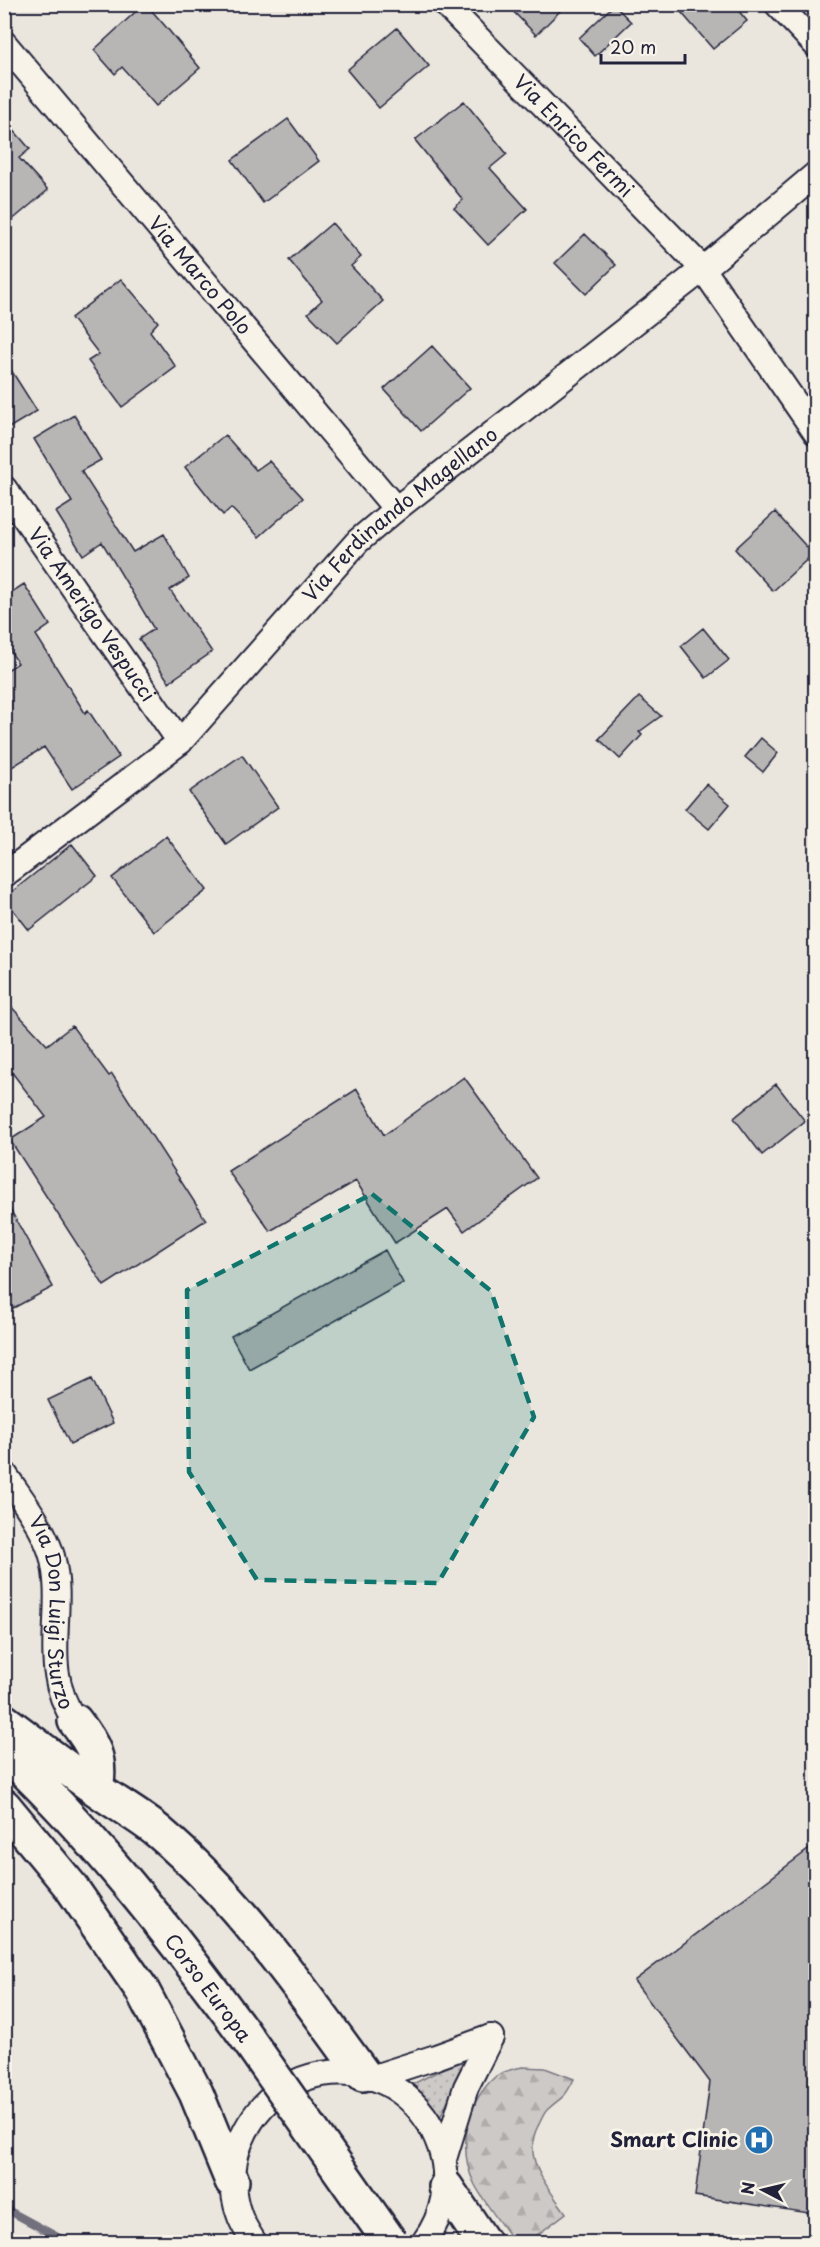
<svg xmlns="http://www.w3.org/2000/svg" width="820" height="2247" font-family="'Playpen Sans',sans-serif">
	<defs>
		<pattern id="grass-dots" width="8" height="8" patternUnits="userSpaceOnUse" patternTransform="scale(1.5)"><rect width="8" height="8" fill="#cdc9c6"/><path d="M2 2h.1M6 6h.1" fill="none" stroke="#b0acab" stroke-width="1.8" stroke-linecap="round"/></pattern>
		<pattern id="forest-firs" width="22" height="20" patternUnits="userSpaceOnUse" patternTransform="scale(1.5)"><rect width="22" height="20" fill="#cdc9c6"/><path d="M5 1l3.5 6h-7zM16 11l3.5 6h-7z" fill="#b0acab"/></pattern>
	</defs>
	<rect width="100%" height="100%" fill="#eae6de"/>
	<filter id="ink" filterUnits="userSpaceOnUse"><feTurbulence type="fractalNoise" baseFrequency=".0167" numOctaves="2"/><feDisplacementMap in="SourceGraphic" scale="12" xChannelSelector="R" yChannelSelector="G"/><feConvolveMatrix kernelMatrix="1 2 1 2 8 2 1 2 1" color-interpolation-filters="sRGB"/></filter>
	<g filter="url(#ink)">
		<!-- grass -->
		<path fill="url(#grass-dots)" stroke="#787680" stroke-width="1.5" d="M 468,2056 L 437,2124 L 409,2086 Z"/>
		<!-- forest -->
		<path fill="url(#forest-firs)" stroke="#787680" stroke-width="1.5" d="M 522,2067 L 545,2068 L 574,2079 C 564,2100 562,2096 547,2110 C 543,2114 541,2121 538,2126 C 521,2158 548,2188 566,2213 L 528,2242 L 514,2242 C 501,2224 486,2205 475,2185 C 457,2150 466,2102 496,2076 C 502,2071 514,2069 522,2067 Z"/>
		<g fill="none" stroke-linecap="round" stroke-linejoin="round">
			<!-- stream -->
			<path stroke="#716f7b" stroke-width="8" d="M 4,2208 L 67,2242"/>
		</g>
		<!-- building -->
		<path fill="#b8b6b5" stroke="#22223b" stroke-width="1.5" d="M 144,4 L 146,4 L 166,27 L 200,68 L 156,106 L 122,67 L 115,74 L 94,50 Z
			M 506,4 L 567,4 L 536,35 Z
			M 674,4 L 733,4 L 747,21 L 713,49 Z
			M 614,5 L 631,22 L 595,56 L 579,38 Z
			M 397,28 L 429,66 L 379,108 L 347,70 Z
			M 464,101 L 507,154 L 490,168 L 527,209 L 488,245 L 454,208 L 463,200 L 415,140 Z
			M 4,119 L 30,149 L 19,158 L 48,190 L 4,227 Z
			M 288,119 L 319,161 L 263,203 L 232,160 Z
			M 332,223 L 361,257 L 351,266 L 383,301 L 337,343 L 308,313 L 322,300 L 289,260 Z
			M 585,234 L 616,265 L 586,294 L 555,263 Z
			M 121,279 L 158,322 L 150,331 L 176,367 L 122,407 L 88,361 L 99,354 L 71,318 Z
			M 432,346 L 470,388 L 421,431 L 384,389 Z
			M 4,359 L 37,411 L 4,431 Z
			M 74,415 L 101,460 L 81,471 L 133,552 L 164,534 L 189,578 L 170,590 L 212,652 L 169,682 L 139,639 L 154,629 L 102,542 L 83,555 L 56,512 L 72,502 L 34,439 Z
			M 225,435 L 256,470 L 269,461 L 303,498 L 259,537 L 231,508 L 223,515 L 185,467 Z
			M 775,512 L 813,554 L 773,591 L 735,549 Z
			M 24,584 L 50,625 L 36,635 L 85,713 L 88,710 L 119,757 L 72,789 L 44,747 L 4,772 L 4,672 L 18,663 L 4,642 L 4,597 Z
			M 703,628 L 729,660 L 706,678 L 681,646 Z
			M 639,697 L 661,716 L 639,732 L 642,735 L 620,759 L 599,739 Z
			M 761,738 L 778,753 L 763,772 L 745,757 Z
			M 242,755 L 278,807 L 226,844 L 189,792 Z
			M 706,784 L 730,804 L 709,829 L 685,809 Z
			M 166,836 L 207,890 L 154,932 L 112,878 Z
			M 72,844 L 97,876 L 29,930 L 4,898 Z
			M 4,999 L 47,1045 L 72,1026 L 109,1076 L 112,1074 L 206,1220 L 104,1286 L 10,1140 L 46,1117 L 4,1062 Z
			M 464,1077 L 537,1178 L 464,1231 L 448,1209 L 395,1243 L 356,1181 L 270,1231 L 228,1171 L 357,1089 L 384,1135 Z
			M 776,1084 L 805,1121 L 762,1155 L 734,1118 Z
			M 4,1198 L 53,1287 L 4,1313 Z
			M 385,1250 L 403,1283 L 249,1369 L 231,1336 Z
			M 92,1379 L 113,1423 L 70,1444 L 48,1400 Z
			M 816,1844 L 816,2214 L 695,2196 L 710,2082 L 634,1981 Z"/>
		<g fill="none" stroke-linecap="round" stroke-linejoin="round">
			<!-- minor casing -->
			<g stroke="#22223b" stroke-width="28">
				<g id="minor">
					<path id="s1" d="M 445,4 L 703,269 L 816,433"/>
					<path d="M 777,4 L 816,45"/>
					<path id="s2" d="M 4,43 L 396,509"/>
					<path id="s3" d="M 4,488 L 180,742"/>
					<path id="s4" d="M 4,875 L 180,742 L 358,541 L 396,509 L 703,269 L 816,174"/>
					<path id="s5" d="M 4,1473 C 21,1499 43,1525 52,1556 C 67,1614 38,1666 75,1721"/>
					<path d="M 371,2078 L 436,2057 L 491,2037"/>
					<path d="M 444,2159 L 466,2087 L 491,2037"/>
					<path d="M 254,2242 C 249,2234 242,2224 239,2214 C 231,2192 231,2165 240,2143 C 278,2047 407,2050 440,2147 C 451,2180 444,2215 424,2242"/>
				</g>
			</g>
			<!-- secondary casing -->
			<g stroke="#22223b" stroke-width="38">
				<path id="secondary" d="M 4,1721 C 35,1744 65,1767 96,1789 C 117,1804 141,1817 160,1833 C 241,1902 301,1989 363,2074
					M 75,1721 C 93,1744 102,1759 96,1789
					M 4,1751 C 93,1834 168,1931 240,2028
					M 4,1806 L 71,1887 L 142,1990 L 196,2093 L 232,2181
					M 446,2187 L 483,2242"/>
			</g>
			<!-- minor -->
			<use href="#minor" stroke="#f7f3e8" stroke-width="24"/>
			<!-- secondary -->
			<use href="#secondary" stroke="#f7f3e8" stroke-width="33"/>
			<!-- secondary-bridge casing -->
			<g stroke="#22223b" stroke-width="38" stroke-linecap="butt">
				<path id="secondary-bridge" d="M 240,2028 L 390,2242"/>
			</g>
			<!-- secondary-bridge -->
			<use href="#secondary-bridge" stroke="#f7f3e8" stroke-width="33"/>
		</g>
	</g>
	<!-- marked area -->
	<path fill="#0f766e" fill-opacity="0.2" stroke="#0f766e" stroke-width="4.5" stroke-dasharray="12 8" stroke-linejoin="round" d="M 372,1194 L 491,1291 L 534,1417 L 438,1583 L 257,1580 L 189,1472 L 187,1290 Z"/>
	<!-- icons -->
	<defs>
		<g id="hospital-disc" transform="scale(1.5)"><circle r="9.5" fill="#1f6fb2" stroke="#f7f3e8"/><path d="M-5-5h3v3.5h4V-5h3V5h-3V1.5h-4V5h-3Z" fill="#fff"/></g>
	</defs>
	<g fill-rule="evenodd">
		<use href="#hospital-disc" x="759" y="2140"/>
	</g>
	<g text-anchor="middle" stroke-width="6" stroke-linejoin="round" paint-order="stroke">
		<!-- street labels -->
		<g font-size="20" fill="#22223b" stroke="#f7f3e8">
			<text dy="7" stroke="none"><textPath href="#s1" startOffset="184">Via Enrico Fermi</textPath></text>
			<text dy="7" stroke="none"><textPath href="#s2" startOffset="304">Via Marco Polo</textPath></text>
			<text dy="7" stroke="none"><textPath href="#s4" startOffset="538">Via Ferdinando Magellano</textPath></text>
			<text dy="7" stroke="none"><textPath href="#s3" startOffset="154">Via Amerigo Vespucci</textPath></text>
			<text dy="7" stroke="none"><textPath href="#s5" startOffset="152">Via Don Luigi Sturzo</textPath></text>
			<text transform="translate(208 1988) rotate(53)" y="7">Corso Europa</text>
		</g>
		<!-- poi labels -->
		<g font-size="20" font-weight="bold" fill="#22223b" stroke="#f7f3e8" text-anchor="end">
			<text x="738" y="2147">Smart Clinic</text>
		</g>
	</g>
	<!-- margin -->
	<rect width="820" height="2247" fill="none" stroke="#f7f3e8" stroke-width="24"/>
	<rect x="12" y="12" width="796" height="2223" fill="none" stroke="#22223b" stroke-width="2" filter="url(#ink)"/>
	<!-- north arrow -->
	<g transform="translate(763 2190) rotate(277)" stroke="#f7f3e8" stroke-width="4.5" paint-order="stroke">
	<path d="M0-4.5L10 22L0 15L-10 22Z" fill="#22223b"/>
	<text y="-9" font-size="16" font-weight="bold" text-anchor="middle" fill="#22223b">N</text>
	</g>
	<!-- scale -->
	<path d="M601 54v9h84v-9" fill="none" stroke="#22223b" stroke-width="3"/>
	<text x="610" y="54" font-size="18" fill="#22223b" stroke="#f7f3e8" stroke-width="4.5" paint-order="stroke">20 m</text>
</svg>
